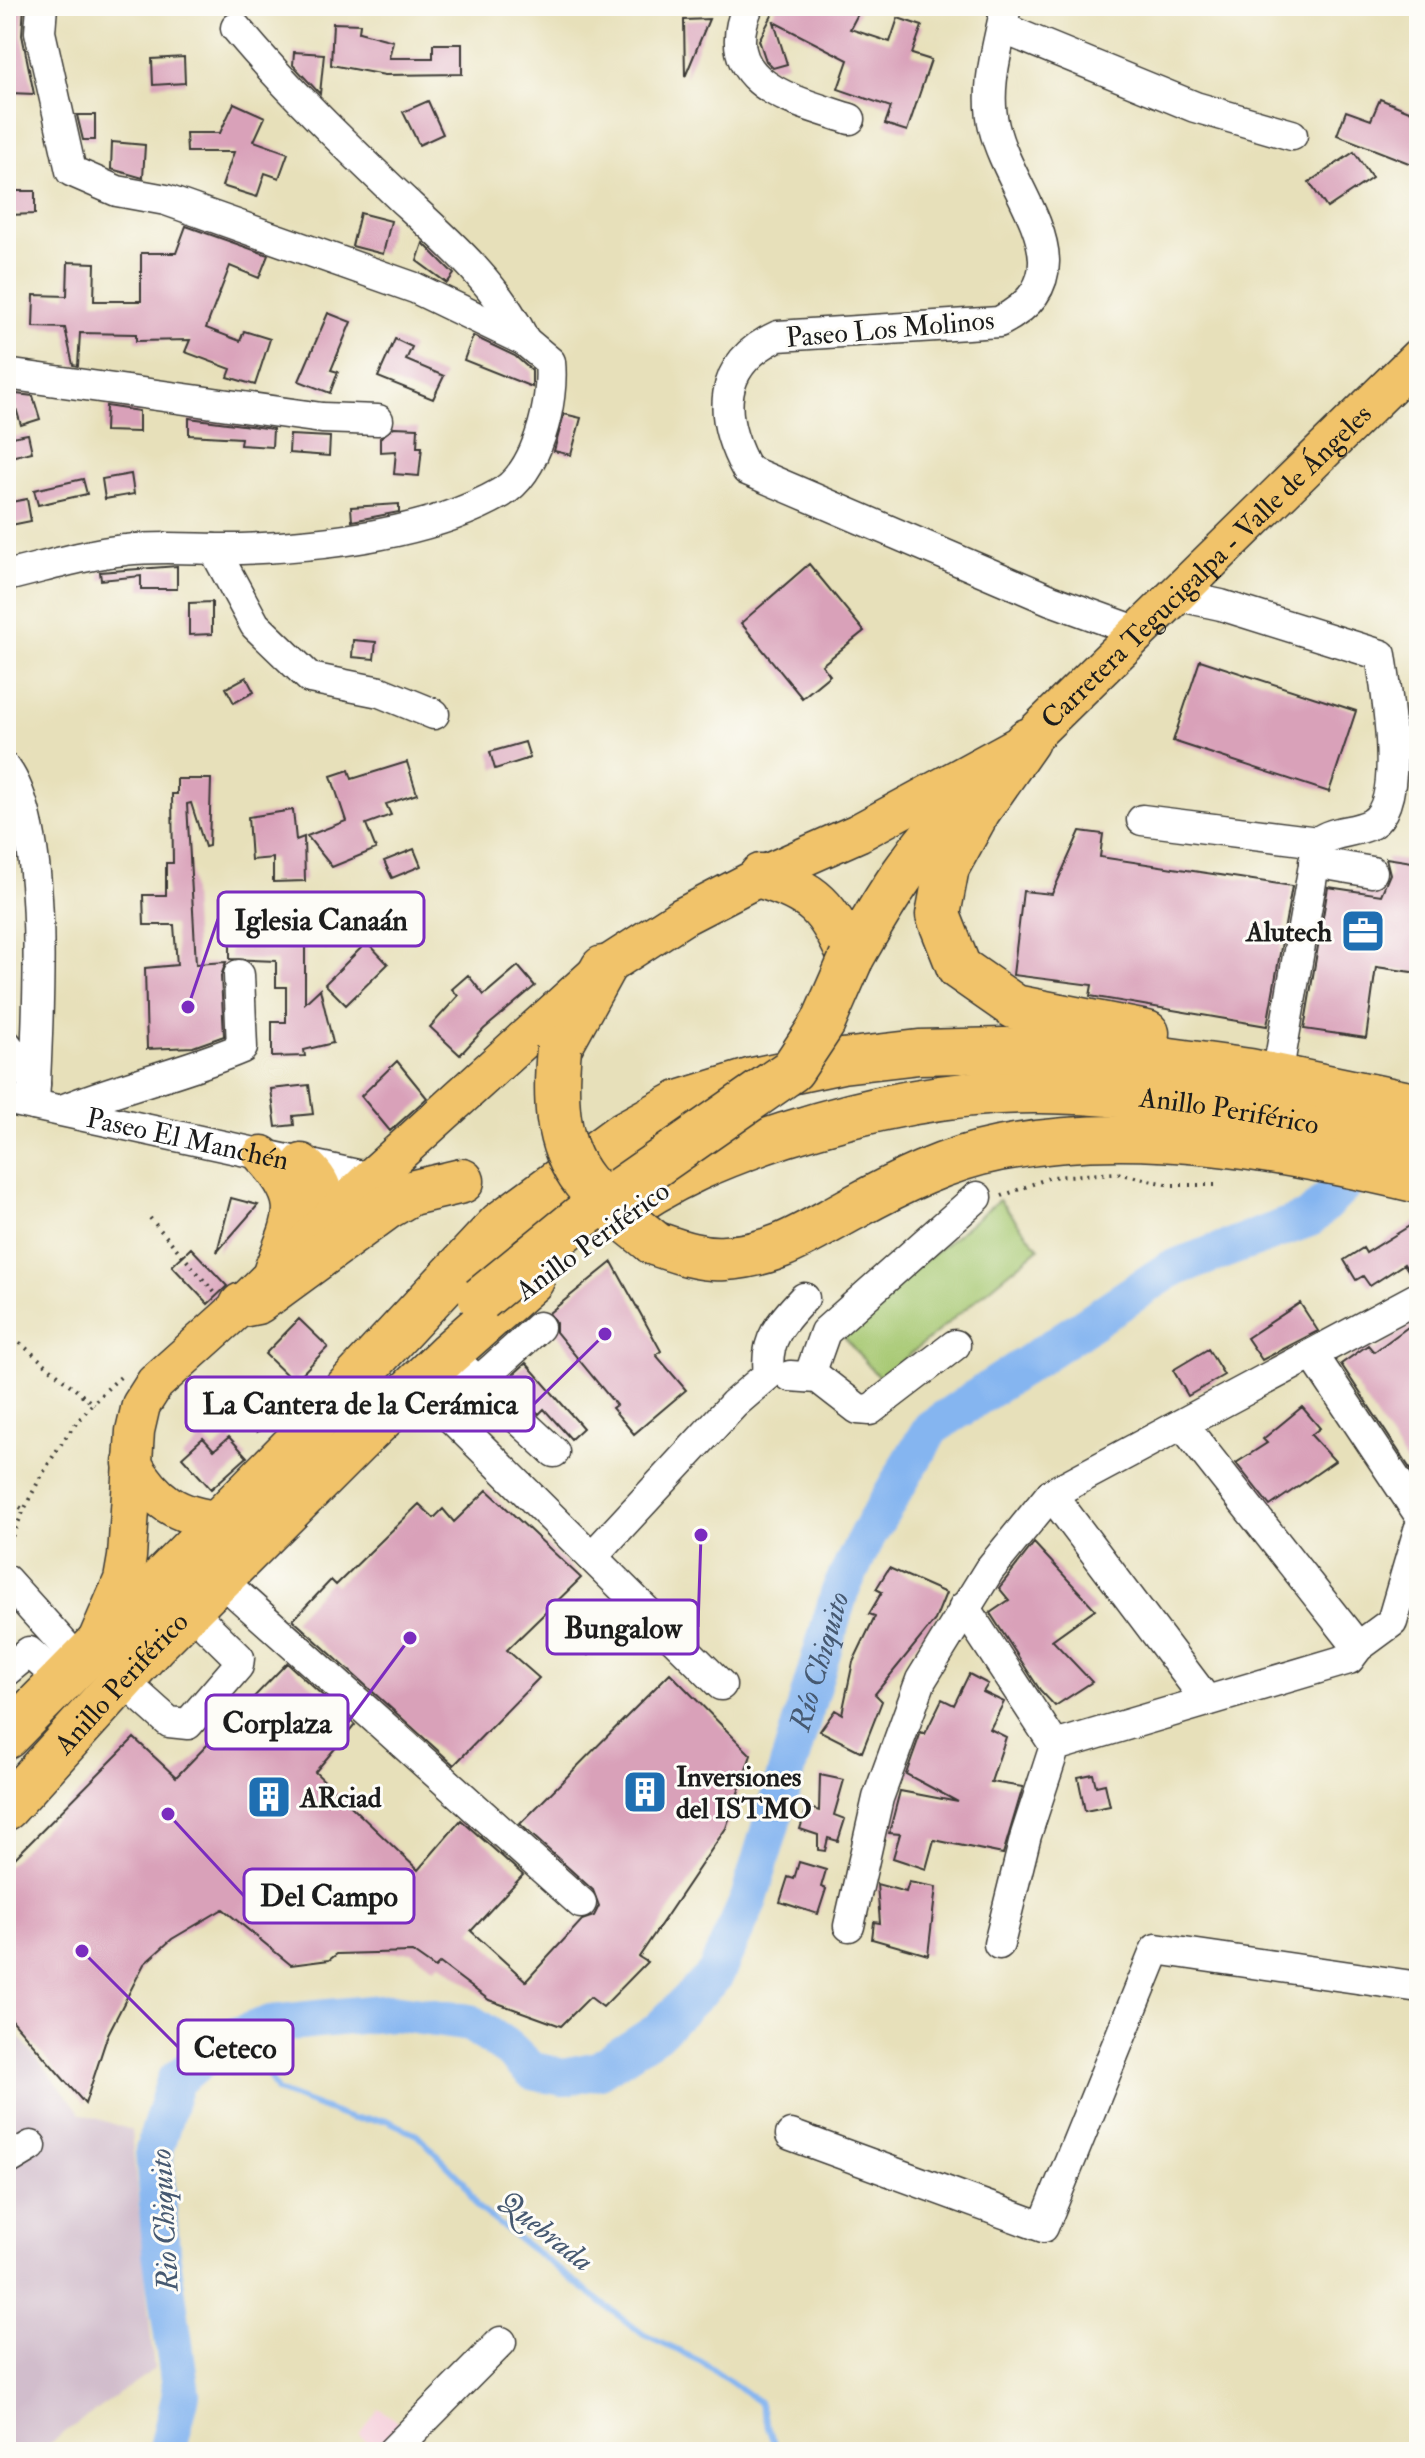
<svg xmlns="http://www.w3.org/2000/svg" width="1425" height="2458" font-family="'IM FELL Double Pica',serif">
	<rect width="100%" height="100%" fill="#fdfcf7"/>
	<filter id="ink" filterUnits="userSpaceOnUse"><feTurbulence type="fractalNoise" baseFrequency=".0125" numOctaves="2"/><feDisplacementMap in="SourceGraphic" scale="16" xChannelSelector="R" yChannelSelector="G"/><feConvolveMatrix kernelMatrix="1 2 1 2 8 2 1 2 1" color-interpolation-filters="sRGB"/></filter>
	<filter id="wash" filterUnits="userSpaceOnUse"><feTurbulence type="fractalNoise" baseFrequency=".006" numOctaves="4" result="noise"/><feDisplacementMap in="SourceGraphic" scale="32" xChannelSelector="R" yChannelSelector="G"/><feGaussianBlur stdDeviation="1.8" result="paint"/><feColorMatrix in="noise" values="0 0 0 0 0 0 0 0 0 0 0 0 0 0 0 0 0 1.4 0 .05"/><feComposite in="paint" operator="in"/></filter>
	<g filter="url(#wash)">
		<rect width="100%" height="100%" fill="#e7e0ba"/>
		<!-- built -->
		<path fill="#f5cfdb" d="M 379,2408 L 403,2425 L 378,2452 L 360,2435 Z"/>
		<!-- industrial -->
		<path fill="#d1bdcc" d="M 6,2020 L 81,2113 L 131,2130 L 154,2369 L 37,2452 L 6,2452 Z"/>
		<!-- green -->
		<path fill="#a5c770" stroke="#607246" stroke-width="2" d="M 999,1200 L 1039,1248 L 880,1379 L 839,1331 Z"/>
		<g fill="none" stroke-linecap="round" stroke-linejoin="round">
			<!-- stream -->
			<path stroke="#85b5f0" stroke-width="6" d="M 252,2033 L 261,2061 L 277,2091 L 352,2119 L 386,2120 L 417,2134 L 464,2182 L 477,2207 L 644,2335 L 704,2363 L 759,2402 L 777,2452"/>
			<!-- river -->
			<path stroke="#85b5f0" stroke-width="38" id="s1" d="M 167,2452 L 181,2394 L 161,2252 L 154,2150 L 175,2081 L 224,2040 L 271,2024 L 318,2019 L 392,2012 L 470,2023 L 509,2049 L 532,2071 L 564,2077 L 599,2070 L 656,2033 L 715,1975 L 749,1899 L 840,1591 L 867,1536 L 931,1428 L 1169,1270 L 1310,1218 L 1377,1152"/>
		</g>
		<g id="blocks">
			<!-- building -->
			<path fill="#d9a1b9" d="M 12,6 L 24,6 L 22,35 L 34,94 L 10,93 Z
				M 777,6 L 848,6 L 859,12 L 850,29 L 890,42 L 898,18 L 922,26 L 912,54 L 931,60 L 907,131 L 885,124 L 891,107 L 838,89 L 848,60 L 774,22 L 787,64 L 773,68 L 766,61 L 759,40 Z
				M 709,19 L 685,77 L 684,20 Z
				M 333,23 L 360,24 L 359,32 L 393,41 L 389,58 L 433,58 L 433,44 L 462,44 L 462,74 L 385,75 L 331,65 Z
				M 294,52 L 324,54 L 320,94 L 293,65 Z
				M 184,57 L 185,83 L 153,85 L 152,59 Z
				M 1380,99 L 1419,115 L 1419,167 L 1337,135 L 1346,111 L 1371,120 Z
				M 428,101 L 443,134 L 419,145 L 403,112 Z
				M 234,103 L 265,117 L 254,141 L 288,153 L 279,178 L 265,173 L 257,197 L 222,186 L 234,152 L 187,152 L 186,133 L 220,133 Z
				M 77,115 L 95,115 L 95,140 L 83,140 Z
				M 112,142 L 145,145 L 143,178 L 111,169 Z
				M 1354,152 L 1372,178 L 1327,208 L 1309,182 Z
				M 8,191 L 35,191 L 35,214 L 8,215 Z
				M 360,213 L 391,221 L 383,254 L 352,246 Z
				M 186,226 L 268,255 L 259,278 L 230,266 L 206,328 L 240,341 L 244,331 L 270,339 L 255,385 L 228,377 L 231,369 L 185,352 L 190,340 L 136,341 L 136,334 L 80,333 L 78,366 L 73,365 L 65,328 L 33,327 L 34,295 L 67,296 L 68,262 L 95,263 L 94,301 L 141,301 L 141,253 L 176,253 Z
				M 423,243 L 454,274 L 447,283 L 417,261 Z
				M 328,313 L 351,322 L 331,370 L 338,372 L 330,393 L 299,381 Z
				M 473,336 L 515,356 L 532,371 L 532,387 L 464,360 Z
				M 395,339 L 412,347 L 406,360 L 444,376 L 433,399 L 378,377 Z
				M 16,394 L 33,396 L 40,419 L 21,425 L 12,395 Z
				M 106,406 L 139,411 L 139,432 L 105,431 Z
				M 564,414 L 581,418 L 571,455 L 554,451 Z
				M 189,418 L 273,429 L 272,447 L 240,445 L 241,438 L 189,435 Z
				M 394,427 L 418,428 L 417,447 L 422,447 L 419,476 L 394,474 L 396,451 L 380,452 L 380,438 Z
				M 28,434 L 32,452 L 6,458 L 6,438 Z
				M 290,435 L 330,437 L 329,456 L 289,453 Z
				M 131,474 L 134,494 L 105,499 L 102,479 Z
				M 83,479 L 87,494 L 38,505 L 34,490 Z
				M 27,499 L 31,521 L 6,526 L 6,503 Z
				M 399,504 L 399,512 L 352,521 L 351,507 Z
				M 809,564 L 864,631 L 822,665 L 830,675 L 802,698 L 741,623 Z
				M 177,566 L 177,589 L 141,589 L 141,576 L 101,580 L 100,572 Z
				M 212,602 L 212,634 L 189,635 L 189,603 Z
				M 353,640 L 376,642 L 374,659 L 352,657 Z
				M 1200,660 L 1356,711 L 1329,792 L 1173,741 Z
				M 246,677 L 254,692 L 234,703 L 226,688 Z
				M 525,742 L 530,758 L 495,769 L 490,752 Z
				M 407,762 L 417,794 L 386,804 L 391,815 L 366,824 L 376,849 L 332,867 L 307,836 L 346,821 L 331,776 L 349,770 L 352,779 Z
				M 177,779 L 211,779 L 209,846 L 205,847 L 191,803 L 187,804 L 196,964 L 226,962 L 221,976 L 224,1036 L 193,1047 L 147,1049 L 145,968 L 177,965 L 174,925 L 144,925 L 143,895 L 166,895 L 166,863 L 173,863 L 172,794 L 177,794 Z
				M 293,810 L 296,840 L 304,837 L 305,881 L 273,882 L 273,858 L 251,860 L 248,817 Z
				M 1080,831 L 1103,834 L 1100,857 L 1292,886 L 1267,1026 L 1090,996 L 1092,985 L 1013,975 L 1023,891 L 1052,894 Z
				M 414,849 L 421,866 L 392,878 L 384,861 Z
				M 1386,858 L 1419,863 L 1419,973 L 1376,967 L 1366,1038 L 1304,1029 L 1328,887 L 1381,895 L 1390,874 Z
				M 255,898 L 262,921 L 314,922 L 317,912 L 333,915 L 325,946 L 305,941 L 305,1003 L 320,989 L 333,1043 L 304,1050 L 305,1056 L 272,1057 L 272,1022 L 286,1022 L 286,987 L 276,987 L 276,961 L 230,959 L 230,926 L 224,908 Z
				M 367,942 L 388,964 L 346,1005 L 325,984 Z
				M 518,966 L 535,986 L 484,1029 L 460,1055 L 430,1027 L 458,996 L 452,989 L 468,975 L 484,995 Z
				M 397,1061 L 427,1098 L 390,1131 L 361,1096 Z
				M 309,1085 L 313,1114 L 293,1116 L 294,1125 L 276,1127 L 271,1089 Z
				M 231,1198 L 258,1205 L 217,1252 Z
				M 1419,1220 L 1419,1279 L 1414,1280 L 1404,1264 L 1370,1286 L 1363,1276 L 1356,1280 L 1344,1260 L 1363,1248 L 1366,1253 Z
				M 191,1248 L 227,1286 L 208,1304 L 172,1266 Z
				M 612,1262 L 661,1351 L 656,1355 L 686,1390 L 634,1434 L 612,1408 L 616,1405 L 556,1332 L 556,1323 L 549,1313 Z
				M 1300,1303 L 1318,1331 L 1262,1360 L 1247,1338 Z
				M 299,1319 L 328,1347 L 294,1382 L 265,1354 Z
				M 1419,1319 L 1419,1463 L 1411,1470 L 1341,1364 L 1368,1345 L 1374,1352 Z
				M 1208,1349 L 1224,1375 L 1188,1396 L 1173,1370 Z
				M 526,1363 L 583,1428 L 571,1439 L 544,1409 L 539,1414 L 505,1382 Z
				M 252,1383 L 279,1413 L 257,1432 L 230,1402 Z
				M 1302,1407 L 1320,1428 L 1311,1435 L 1335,1461 L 1270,1506 L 1236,1463 L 1267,1443 L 1263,1439 Z
				M 229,1437 L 247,1457 L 211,1489 L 182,1457 L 203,1438 L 214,1450 Z
				M 487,1490 L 581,1578 L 507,1650 L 539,1678 L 454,1765 L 293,1620 L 331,1580 L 336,1585 L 419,1504 L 434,1518 L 443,1509 L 454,1522 Z
				M 1034,1543 L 1095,1609 L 1052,1640 L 1092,1682 L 1055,1706 L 1040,1690 L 990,1613 L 1009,1600 L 999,1588 Z
				M 889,1568 L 946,1593 L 935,1620 L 875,1694 L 882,1701 L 862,1752 L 820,1731 L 835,1710 L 842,1714 L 853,1662 L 875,1616 L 869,1614 L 882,1592 L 876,1589 Z
				M 611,1602 L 627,1617 L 588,1655 L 573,1640 Z
				M 287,1663 L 355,1725 L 315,1772 L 418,1870 L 461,1820 L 523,1875 L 471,1931 L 526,1981 L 582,1920 L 594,1916 L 599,1906 L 593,1890 L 520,1824 L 670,1673 L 751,1755 L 726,1828 L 639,1957 L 647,1962 L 603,2007 L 590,1997 L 561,2026 L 489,2000 L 440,1963 L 435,1968 L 412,1952 L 337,1954 L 329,1960 L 291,1965 L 223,1909 L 172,1939 L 144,1964 L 108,2034 L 85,2104 L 6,2013 L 6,1867 L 134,1738 L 176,1777 Z
				M 969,1674 L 988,1684 L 983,1692 L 1004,1702 L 990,1729 L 1006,1737 L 991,1782 L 1023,1787 L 1003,1854 L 934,1840 L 926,1869 L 893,1858 L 900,1834 L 889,1833 L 900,1791 L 958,1802 L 906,1774 L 921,1732 L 925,1734 L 942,1699 L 954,1705 Z
				M 1093,1774 L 1096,1786 L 1105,1784 L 1110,1806 L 1085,1811 L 1078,1777 Z
				M 820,1775 L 844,1780 L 834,1815 L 845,1819 L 838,1841 L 828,1838 L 825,1851 L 818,1850 L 818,1835 L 800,1829 L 807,1807 L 819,1811 Z
				M 799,1862 L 826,1870 L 821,1887 L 826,1889 L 818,1914 L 780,1902 L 788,1877 L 794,1879 Z
				M 909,1882 L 936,1887 L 928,1955 L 872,1939 L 874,1922 L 880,1923 L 877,1884 L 906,1892 Z"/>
		</g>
	</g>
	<g filter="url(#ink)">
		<use href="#blocks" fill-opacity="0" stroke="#3a3934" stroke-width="2"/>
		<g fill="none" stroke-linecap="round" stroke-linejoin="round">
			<!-- minor casing -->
			<g stroke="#3a3934" stroke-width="33">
				<g id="minor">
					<path d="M 748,6 C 714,85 796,101 850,119"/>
					<path d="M 1006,6 C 999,45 984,87 994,127 C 1010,196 1095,273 999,322 L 778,336 C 716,364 718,417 747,470 L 1051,600 L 1139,632"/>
					<path d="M 236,28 C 287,89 344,144 402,199 C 449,242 496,283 525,341"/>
					<path d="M 1002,28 L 1195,107 L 1292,135"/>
					<path d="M 6,374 L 322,418 L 378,420"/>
					<path d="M 214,549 L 255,625 L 310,678 L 380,692 L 434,714"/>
					<path d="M 6,576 C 45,567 85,554 125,550 C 163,545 203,550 241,549 C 321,546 430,534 501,493 C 538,471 554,401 550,362 L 525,341 L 415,288 L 166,200 L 117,191 L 71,171 L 40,32 L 42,6"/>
					<path d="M 1175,595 L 1221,605 L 1381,655 C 1386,690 1407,803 1371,824 C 1354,833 1334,830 1318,842 L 1277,1076"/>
					<path d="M 6,769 C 52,833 37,1025 34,1105"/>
					<path d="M 1142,820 L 1318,842"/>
					<path d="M 1314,862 L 1372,872"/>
					<path d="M 6,1044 L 35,1084"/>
					<path id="s2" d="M 6,1099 L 371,1178"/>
					<path d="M 62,1110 C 121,1086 183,1073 242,1048 L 239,975"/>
					<path d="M 448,1354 L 554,1452"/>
					<path d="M 1313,1355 L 1419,1514"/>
					<path d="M 790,1376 L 818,1378 L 858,1409 L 870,1410 L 955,1345"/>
					<path d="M 809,1377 L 825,1332 L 977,1197"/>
					<path d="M 417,1384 L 721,1685"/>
					<path d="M 469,1390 L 539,1327"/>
					<path d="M 1183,1425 L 1358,1647"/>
					<path d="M 1051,1494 L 1207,1701"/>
					<path d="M 592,1557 L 734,1404 L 769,1374 C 764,1340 782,1321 804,1298"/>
					<path d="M 6,1580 L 79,1661"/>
					<path d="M 221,1580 L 581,1903"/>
					<path d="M 964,1607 L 1055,1746"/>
					<path d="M 6,1671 L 29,1652 L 61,1680"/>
					<path d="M 122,1680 L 169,1722 L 188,1724 L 238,1666 L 239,1658 L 190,1610"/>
					<path d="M 849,1926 L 878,1798 L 921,1680 L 989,1570 L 1051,1494 L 1419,1297"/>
					<path d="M 999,1944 L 1026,1835 L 1055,1746 L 1349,1659 L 1358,1647 L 1392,1622 L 1419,1530"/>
					<path d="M 791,2135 L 1043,2227 L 1156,1949 L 1419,1987"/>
					<path d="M 6,2161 L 31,2146"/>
					<path d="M 392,2452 L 501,2342"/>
				</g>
			</g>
			<!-- major casing -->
			<g stroke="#3a3934" stroke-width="41">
				<g id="major">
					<path d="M 262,1155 C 305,1202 295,1215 273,1270"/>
					<path d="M 302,1163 C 328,1185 325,1197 321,1229"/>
					<path d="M 132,1463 C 155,1501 176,1516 220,1520"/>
					<path id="s3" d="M 98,1638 L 123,1580 L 127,1557 L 135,1431 L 141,1405 L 155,1383 L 242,1305 L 371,1178 L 603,968 L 682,917 L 761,876 L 858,833 L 1027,741 L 1419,357"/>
				</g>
			</g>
			<!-- highway casing -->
			<g stroke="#3a3934" stroke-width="47">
				<g id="highway">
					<path d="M 1027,741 L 978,811 L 947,867 L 938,915 L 959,968 L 1015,1007 L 1147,1033"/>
					<path d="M 761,876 C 816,893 827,907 851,959"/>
					<path d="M 851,959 C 884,900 918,845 967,798"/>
					<path d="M 559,1048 L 603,968"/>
					<path id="s4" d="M 615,1217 C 667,1178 724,1155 784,1135 C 865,1109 955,1090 1040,1091 C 1168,1092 1295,1119 1419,1145"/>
					<path d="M 654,1243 C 677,1251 700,1260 725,1258 C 778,1255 808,1232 853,1208 C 898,1183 947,1159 998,1149 C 1138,1122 1282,1149 1419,1181"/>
					<path d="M 242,1305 L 257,1302 L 387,1207 L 411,1193 L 462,1181"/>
					<path d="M 6,1737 L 296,1443 L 500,1224 L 621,1135 L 679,1103 L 753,1080 L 842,1061 L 919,1052 L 1004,1050 L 1119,1053 L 1250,1071 L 1419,1106"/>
					<path id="s5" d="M 6,1808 L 154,1645 L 357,1442 L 448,1354 L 532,1280"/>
				</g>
			</g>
			<!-- path -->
			<path stroke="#3a3934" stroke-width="4" stroke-dasharray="2 6" stroke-linecap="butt" d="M 1002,1196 L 1051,1177 L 1117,1173 L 1171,1185 L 1218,1185
				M 150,1218 L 215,1293
				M 20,1343 L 94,1405
				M 6,1499 L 23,1509
				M 6,1551 C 33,1485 67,1421 123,1375"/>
			<!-- minor -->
			<use href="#minor" stroke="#fff" stroke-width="30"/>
			<!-- major -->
			<use href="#major" stroke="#f1c36a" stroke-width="38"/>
			<!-- highway -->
			<use href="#highway" stroke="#f1c36a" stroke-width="44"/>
			<!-- highway-bridge casing -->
			<g stroke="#3a3934" stroke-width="47" stroke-linecap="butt">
				<path id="highway-bridge" d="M 559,1048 C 555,1093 554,1143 584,1181 C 602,1204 632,1224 654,1243
					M 481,1299 L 581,1217 L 792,1070 L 823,1023 L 851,959"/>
			</g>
			<!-- highway-bridge -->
			<use href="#highway-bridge" stroke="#f1c36a" stroke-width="44"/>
		</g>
	</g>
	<!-- icons -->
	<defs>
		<g id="office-square" transform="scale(2.3)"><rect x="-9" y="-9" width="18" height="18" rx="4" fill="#1f6fb2" stroke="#fdfcf7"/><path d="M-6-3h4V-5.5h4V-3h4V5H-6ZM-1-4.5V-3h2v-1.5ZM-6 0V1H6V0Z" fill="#fff"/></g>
		<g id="building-square" transform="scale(2.3)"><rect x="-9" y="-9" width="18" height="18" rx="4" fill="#1f6fb2" stroke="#fdfcf7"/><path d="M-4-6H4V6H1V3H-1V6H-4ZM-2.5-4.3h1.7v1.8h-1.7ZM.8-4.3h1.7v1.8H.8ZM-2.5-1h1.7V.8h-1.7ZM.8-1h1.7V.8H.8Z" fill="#fff"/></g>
	</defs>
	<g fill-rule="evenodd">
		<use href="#office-square" x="1363" y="931"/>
		<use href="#building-square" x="645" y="1792"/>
		<use href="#building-square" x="269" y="1797"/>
	</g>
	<g text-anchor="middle" stroke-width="6" stroke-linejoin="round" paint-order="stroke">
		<!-- street labels -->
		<g font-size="28" fill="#1c1c1c" stroke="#fdfcf7">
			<text transform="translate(890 328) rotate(-5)" y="10">Paseo Los Molinos</text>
			<text dy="10" stroke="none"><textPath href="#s3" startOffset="1608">Carretera Tegucigalpa - Valle de Ángeles</textPath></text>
			<text dy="10" stroke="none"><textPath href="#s4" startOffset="640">Anillo Periférico</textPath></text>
			<text dy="10" stroke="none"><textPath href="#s2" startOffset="186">Paseo El Manchén</textPath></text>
			<text transform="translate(592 1240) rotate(-36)" y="10">Anillo Periférico</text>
			<text dy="10" stroke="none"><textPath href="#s5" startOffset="170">Anillo Periférico</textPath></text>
		</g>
		<!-- poi labels -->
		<g font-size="28" font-weight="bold" fill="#1c1c1c" stroke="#fdfcf7" text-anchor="start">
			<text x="1332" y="941" text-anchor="end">Alutech</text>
			<text x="676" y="1786">Inversiones<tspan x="676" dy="32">del ISTMO</tspan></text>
			<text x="300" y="1807">ARciad</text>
		</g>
		<!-- water labels -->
		<g font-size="30" font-style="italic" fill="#465971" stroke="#fdfcf7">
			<text dy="10" stroke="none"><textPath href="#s1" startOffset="1320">Río Chiquito</textPath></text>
			<text transform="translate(164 2220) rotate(-93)" y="10">Rio Chiquito</text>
			<text transform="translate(546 2231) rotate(38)" y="10">Quebrada</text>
		</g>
	</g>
	<!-- callouts -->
	<path fill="none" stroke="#7b2cbf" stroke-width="3" d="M188 1007L218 919M605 1334L534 1404M701 1535L698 1627M410 1638L348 1722M168 1814L244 1896M82 1951L178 2047"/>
	<g fill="#7b2cbf" stroke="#fdfcf7" stroke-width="3">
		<circle cx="188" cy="1007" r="8"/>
		<circle cx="605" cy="1334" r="8"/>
		<circle cx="701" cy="1535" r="8"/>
		<circle cx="410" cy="1638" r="8"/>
		<circle cx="168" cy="1814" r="8"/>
		<circle cx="82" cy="1951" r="8"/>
	</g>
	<g fill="#fdfcf7" stroke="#7b2cbf" stroke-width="3">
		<rect x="218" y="892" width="206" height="54" rx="8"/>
		<rect x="186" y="1377" width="348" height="54" rx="8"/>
		<rect x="547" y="1600" width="151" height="54" rx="8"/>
		<rect x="206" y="1695" width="142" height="54" rx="8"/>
		<rect x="244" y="1869" width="170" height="54" rx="8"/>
		<rect x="178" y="2020" width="115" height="54" rx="8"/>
	</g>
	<g font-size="30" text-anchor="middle" font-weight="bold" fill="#1c1c1c">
		<text x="321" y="930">Iglesia Canaán</text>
		<text x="360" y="1414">La Cantera de la Cerámica</text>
		<text x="623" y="1638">Bungalow</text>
		<text x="277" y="1733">Corplaza</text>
		<text x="329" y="1906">Del Campo</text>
		<text x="235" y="2058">Ceteco</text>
	</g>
	<!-- margin -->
	<rect width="1425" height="2458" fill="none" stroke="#fdfcf7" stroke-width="32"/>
</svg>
